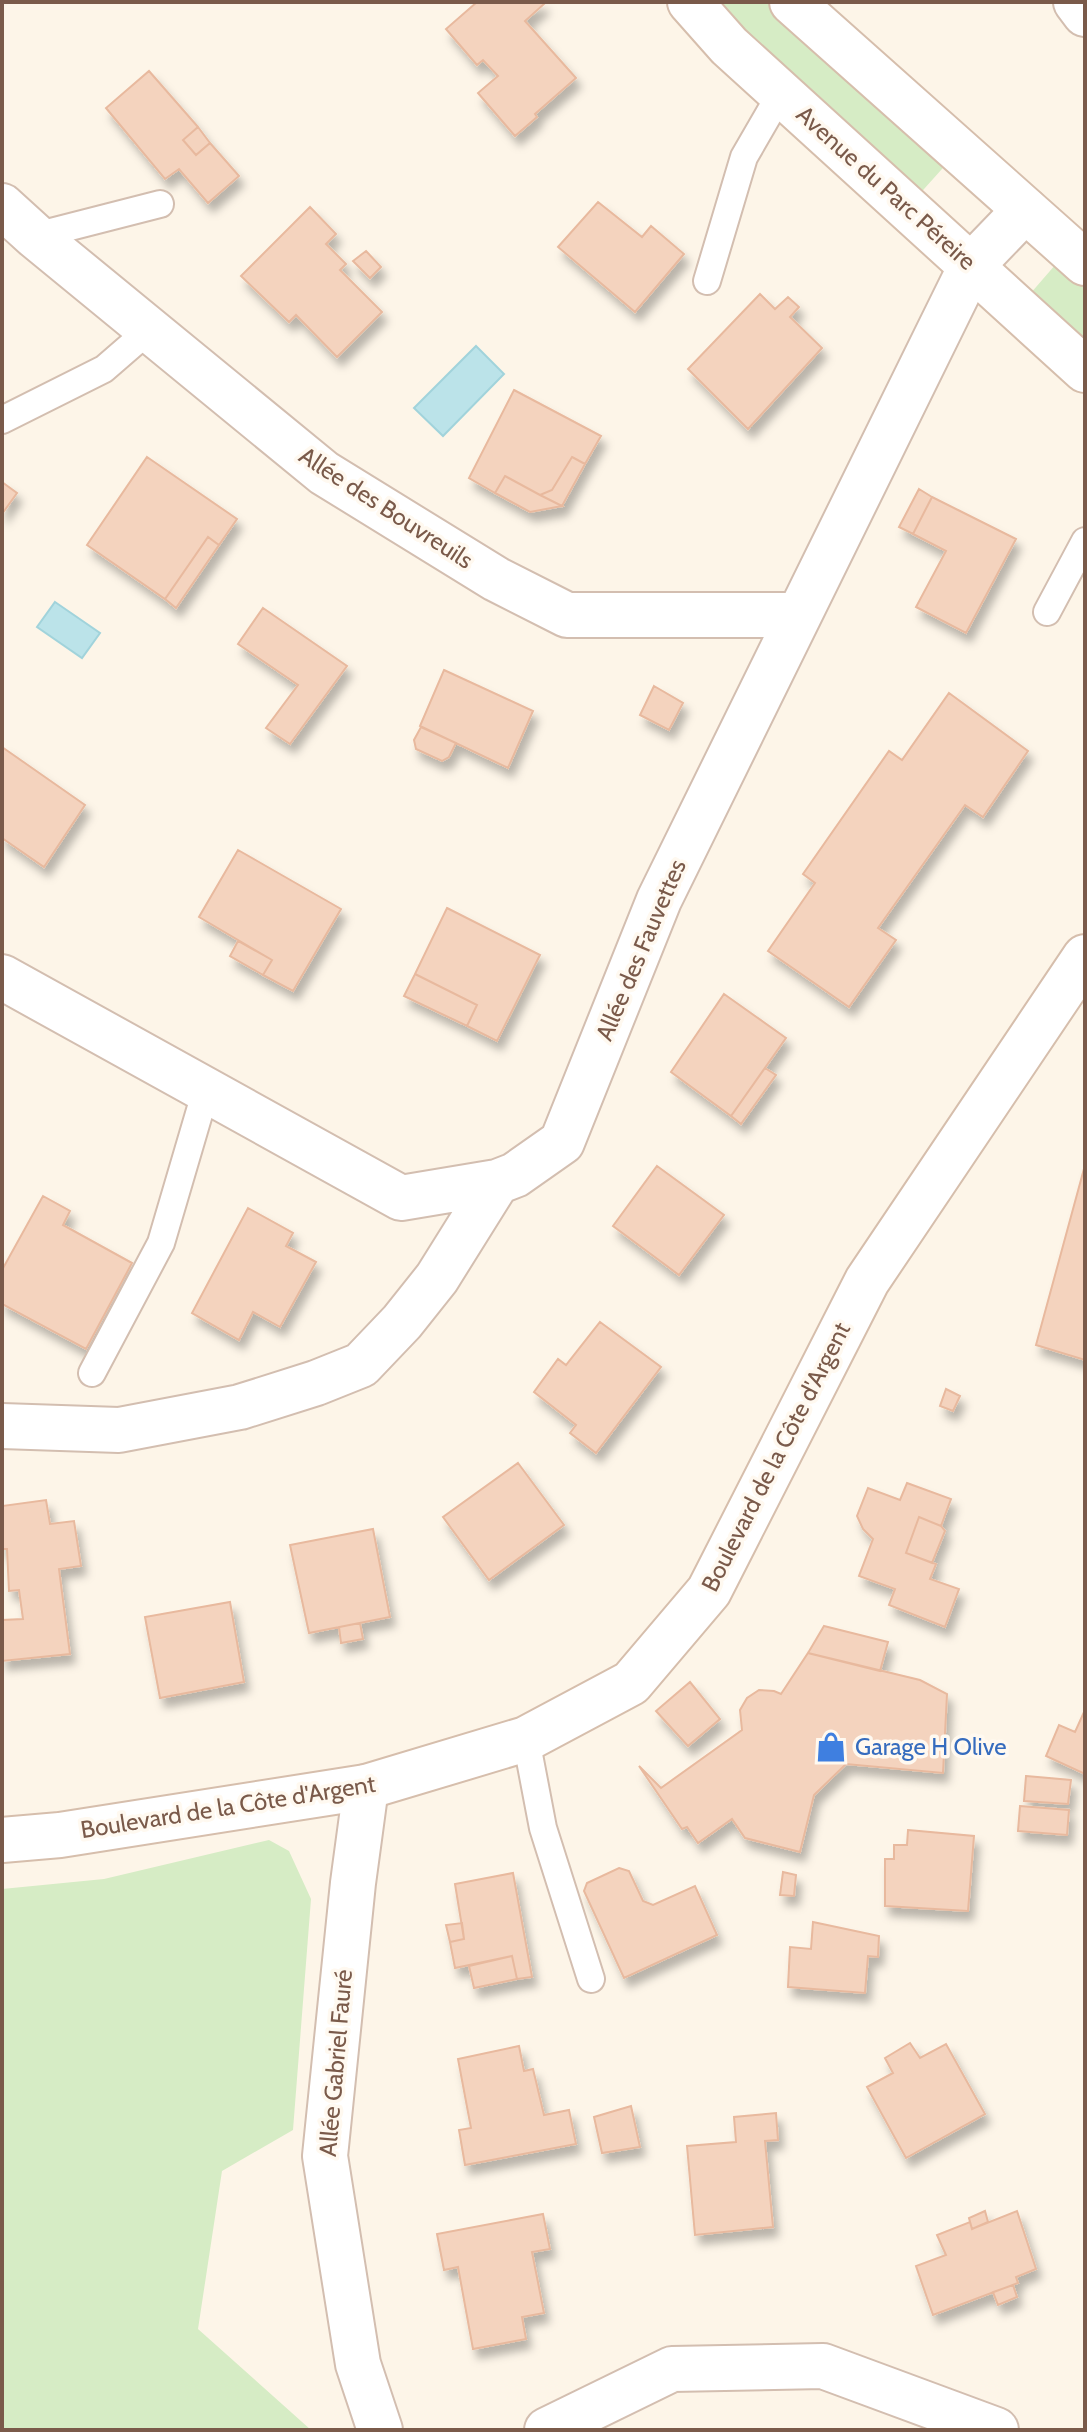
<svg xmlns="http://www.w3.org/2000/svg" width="1087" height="2432" font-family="Cabin,sans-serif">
	<defs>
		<filter id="shadow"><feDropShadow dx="5" dy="9" stdDeviation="4" flood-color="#0004"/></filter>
	</defs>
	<rect width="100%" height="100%" fill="#fdf5e8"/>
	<!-- green -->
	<path fill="#d6ecc5" d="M 712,2 L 792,2 L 959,150 L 907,208 Z
		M 1069,249 L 1085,263 L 1085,370 L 1017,309 Z
		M 269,1840 L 289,1851 L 311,1899 L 293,2130 L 222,2171 L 198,2329 L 311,2430 L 2,2430 L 2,1889 L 104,1879 Z"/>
	<!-- water -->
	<path fill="#bbe3e9" stroke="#a1d3db" stroke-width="2" d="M 476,346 L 504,374 L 443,436 L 414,408 Z
		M 55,602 L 100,633 L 82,658 L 37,627 Z"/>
	<!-- building -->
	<path fill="#f4d3be" stroke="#e8b99e" stroke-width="2" filter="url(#shadow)" d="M 477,2 L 542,2 L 544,4 L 525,21 L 576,78 L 535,114 L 537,117 L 515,136 L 478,93 L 498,76 L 483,60 L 477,65 L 446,29 Z
		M 149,71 L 198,127 L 183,140 L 196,155 L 210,143 L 239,176 L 208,203 L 179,169 L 165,179 L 106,108 Z
		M 198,127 L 210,143 L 196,155 L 183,140 Z
		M 598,202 L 642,237 L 651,226 L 684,254 L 635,312 L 558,247 Z
		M 310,207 L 336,234 L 326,244 L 346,264 L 340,270 L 382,312 L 337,357 L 296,315 L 289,322 L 241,276 Z
		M 366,251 L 381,267 L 370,278 L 353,261 Z
		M 760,294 L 775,309 L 788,297 L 799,307 L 790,317 L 822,348 L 748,429 L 688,369 Z
		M 514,390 L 601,436 L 585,464 L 572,457 L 552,490 L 540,495 L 505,476 L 495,493 L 469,478 Z
		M 147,457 L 237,519 L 219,545 L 208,537 L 165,599 L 87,545 Z
		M 572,457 L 585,464 L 562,506 L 540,495 L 552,490 Z
		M 505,476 L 540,495 L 562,506 L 530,512 L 495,493 Z
		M 2,482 L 17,493 L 2,514 Z
		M 919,489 L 932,497 L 913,534 L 899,527 Z
		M 932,497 L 1016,539 L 966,633 L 916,607 L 946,551 L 913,534 Z
		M 208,537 L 219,545 L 176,608 L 165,599 Z
		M 263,608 L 347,666 L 290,744 L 266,728 L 298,685 L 238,644 Z
		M 444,670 L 533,711 L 508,768 L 420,726 Z
		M 654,686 L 683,703 L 669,730 L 640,715 Z
		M 949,693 L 1028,751 L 983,817 L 965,805 L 878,928 L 896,940 L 849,1007 L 768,951 L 815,883 L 803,874 L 889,751 L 902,760 Z
		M 421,727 L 456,743 L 449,757 L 442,761 L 416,749 L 414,740 Z
		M 2,747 L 85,805 L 44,867 L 2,838 Z
		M 238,850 L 341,909 L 293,991 L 263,975 L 272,960 L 199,917 Z
		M 447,908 L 540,955 L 497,1041 L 467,1026 L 477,1005 L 415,974 Z
		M 238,941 L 272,960 L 263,975 L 230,956 Z
		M 415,974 L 477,1005 L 467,1026 L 404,996 Z
		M 724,994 L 786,1038 L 731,1116 L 671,1072 Z
		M 765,1068 L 776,1075 L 741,1124 L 731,1116 Z
		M 1085,1165 L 1085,1360 L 1036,1345 Z
		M 657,1166 L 724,1215 L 679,1275 L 613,1226 Z
		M 43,1196 L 70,1211 L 63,1225 L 132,1263 L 86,1349 L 2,1304 L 2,1270 Z
		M 248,1208 L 293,1233 L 286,1246 L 316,1262 L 280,1327 L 253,1312 L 239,1340 L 192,1313 Z
		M 600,1322 L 661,1367 L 596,1453 L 570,1433 L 576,1425 L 534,1392 L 558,1359 L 566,1365 Z
		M 946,1389 L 960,1396 L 953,1411 L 940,1406 Z
		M 518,1463 L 564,1525 L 489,1580 L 443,1517 Z
		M 907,1483 L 951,1499 L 941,1526 L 919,1517 L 906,1553 L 936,1564 L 930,1579 L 959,1589 L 945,1627 L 889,1605 L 895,1589 L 859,1576 L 873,1539 L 863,1529 L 857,1516 L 868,1488 L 900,1500 Z
		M 46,1500 L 50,1524 L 74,1521 L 81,1566 L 59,1569 L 70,1654 L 2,1661 L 2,1620 L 23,1619 L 19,1590 L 9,1591 L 7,1549 L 2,1549 L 2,1506 Z
		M 919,1517 L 941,1526 L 945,1531 L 932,1563 L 906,1553 Z
		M 373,1529 L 390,1617 L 309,1633 L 290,1545 Z
		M 230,1602 L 244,1682 L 160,1698 L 145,1617 Z
		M 360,1623 L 363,1639 L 341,1643 L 339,1627 Z
		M 824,1626 L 888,1642 L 880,1671 L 808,1653 Z
		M 808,1653 L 920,1680 L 947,1694 L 943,1773 L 846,1764 L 814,1795 L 800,1852 L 745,1838 L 732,1819 L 698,1843 L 687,1827 L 682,1829 L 639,1766 L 661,1788 L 742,1730 L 740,1710 L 747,1698 L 759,1690 L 774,1691 L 781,1694 Z
		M 690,1682 L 720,1719 L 688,1746 L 656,1711 Z
		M 1084,1712 L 1085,1713 L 1085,1774 L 1046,1756 L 1059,1725 L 1075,1732 Z
		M 1026,1776 L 1071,1780 L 1068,1804 L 1024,1801 Z
		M 1020,1806 L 1069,1810 L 1067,1835 L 1018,1831 Z
		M 908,1830 L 974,1836 L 968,1911 L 885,1906 L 885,1859 L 894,1859 L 894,1845 L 907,1845 Z
		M 619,1868 L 629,1871 L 643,1901 L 653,1905 L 695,1886 L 717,1935 L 624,1978 L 584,1891 L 587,1883 Z
		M 783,1872 L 796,1875 L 794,1896 L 780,1895 Z
		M 513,1873 L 532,1977 L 517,1979 L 512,1956 L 455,1968 L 450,1942 L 464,1939 L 455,1884 Z
		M 813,1922 L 879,1936 L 878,1957 L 868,1956 L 865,1993 L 788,1987 L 790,1947 L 811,1949 Z
		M 462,1923 L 464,1939 L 450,1942 L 446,1925 Z
		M 512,1956 L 517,1979 L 474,1988 L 469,1966 Z
		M 910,2043 L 920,2058 L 946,2044 L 985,2114 L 906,2158 L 867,2087 L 893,2073 L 885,2058 Z
		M 519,2046 L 524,2071 L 533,2069 L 544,2115 L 569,2110 L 576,2144 L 465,2165 L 459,2130 L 471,2128 L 458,2059 Z
		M 631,2106 L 640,2147 L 602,2153 L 594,2117 Z
		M 776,2113 L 778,2140 L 765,2141 L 773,2227 L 695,2235 L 687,2146 L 736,2142 L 734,2117 Z
		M 985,2211 L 988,2222 L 972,2229 L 969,2218 Z
		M 1017,2211 L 1036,2269 L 1016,2277 L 1018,2283 L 933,2315 L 916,2266 L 946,2255 L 937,2235 L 970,2222 L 972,2229 Z
		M 543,2214 L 550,2249 L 532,2252 L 544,2313 L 522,2317 L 526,2339 L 473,2349 L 458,2267 L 444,2270 L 437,2234 Z
		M 1013,2285 L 1017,2297 L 998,2305 L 993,2292 Z"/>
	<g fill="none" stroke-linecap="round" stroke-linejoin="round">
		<!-- lane casing -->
		<g stroke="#d3beb0" stroke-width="30">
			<path id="lane" d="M 35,236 L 160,204
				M 707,281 L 744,157 L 781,93
				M 2,420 L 104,369 L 149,330
				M 1047,612 L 1085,541
				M 92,1373 L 161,1243 L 206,1090
				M 526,1739 L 543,1828 L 591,1979"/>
		</g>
		<!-- street casing -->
		<g stroke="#d3beb0" stroke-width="48">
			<path id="street" d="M 1076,2 L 1085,14
				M 2,206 L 35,236 L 324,473 L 496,579 L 567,615 L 798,615
				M 2,977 L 401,1198 L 497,1182 L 515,1175 L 562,1142 L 659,900 L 971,266 L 1025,210
				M 2,1426 L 119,1430 L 240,1407 L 316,1383 L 361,1365 L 402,1322 L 437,1278 L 497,1182
				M 366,1787 L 353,1883 L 325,2156 L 358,2364 L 380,2430
				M 547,2430 L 672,2369 L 823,2366 L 996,2430"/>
		</g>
		<!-- secondary casing -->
		<g stroke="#d6beac" stroke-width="48">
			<path id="secondary" d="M 690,2 L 729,46 L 1085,370
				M 792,2 L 1085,263
				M 2,1840 L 60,1835 L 366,1787 L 526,1739 L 631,1683 L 709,1591 L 867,1281 L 1085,957"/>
		</g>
		<!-- lane -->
		<use href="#lane" stroke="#fff" stroke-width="26"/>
		<!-- street -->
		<use href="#street" stroke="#fff" stroke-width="44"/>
		<!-- secondary -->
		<use href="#secondary" stroke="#fff" stroke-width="44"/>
	</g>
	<!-- icons -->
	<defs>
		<g id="shop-bare" transform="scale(2.4)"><path d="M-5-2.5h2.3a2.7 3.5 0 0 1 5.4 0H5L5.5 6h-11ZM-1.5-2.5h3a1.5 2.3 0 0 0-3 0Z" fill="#3f7fe0" stroke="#fff9f0" stroke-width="2.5" paint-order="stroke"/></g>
	</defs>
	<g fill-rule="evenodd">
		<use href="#shop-bare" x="831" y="1747"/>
	</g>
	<g text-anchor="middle" stroke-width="7" stroke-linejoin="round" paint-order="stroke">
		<!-- street labels -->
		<g font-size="24" fill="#7a5a4a" stroke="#fff9f0">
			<text transform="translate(886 188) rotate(42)" y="8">Avenue du Parc Péreire</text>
			<text transform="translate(386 508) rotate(33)" y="8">Allée des Bouvreuils</text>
			<text transform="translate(641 950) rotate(-67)" y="8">Allée des Fauvettes</text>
			<text transform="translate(776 1457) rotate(-63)" y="8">Boulevard de la Côte d'Argent</text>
			<text transform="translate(228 1807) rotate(-9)" y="8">Boulevard de la Côte d'Argent</text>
			<text transform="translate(336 2063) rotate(-85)" y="8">Allée Gabriel Fauré</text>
		</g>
		<!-- shop labels -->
		<g font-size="24" fill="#366cbe" stroke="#fff9f0" text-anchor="start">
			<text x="855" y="1755">Garage H Olive</text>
		</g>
	</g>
	<!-- border -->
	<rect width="1087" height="2432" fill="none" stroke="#7a5a4a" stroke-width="8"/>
</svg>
